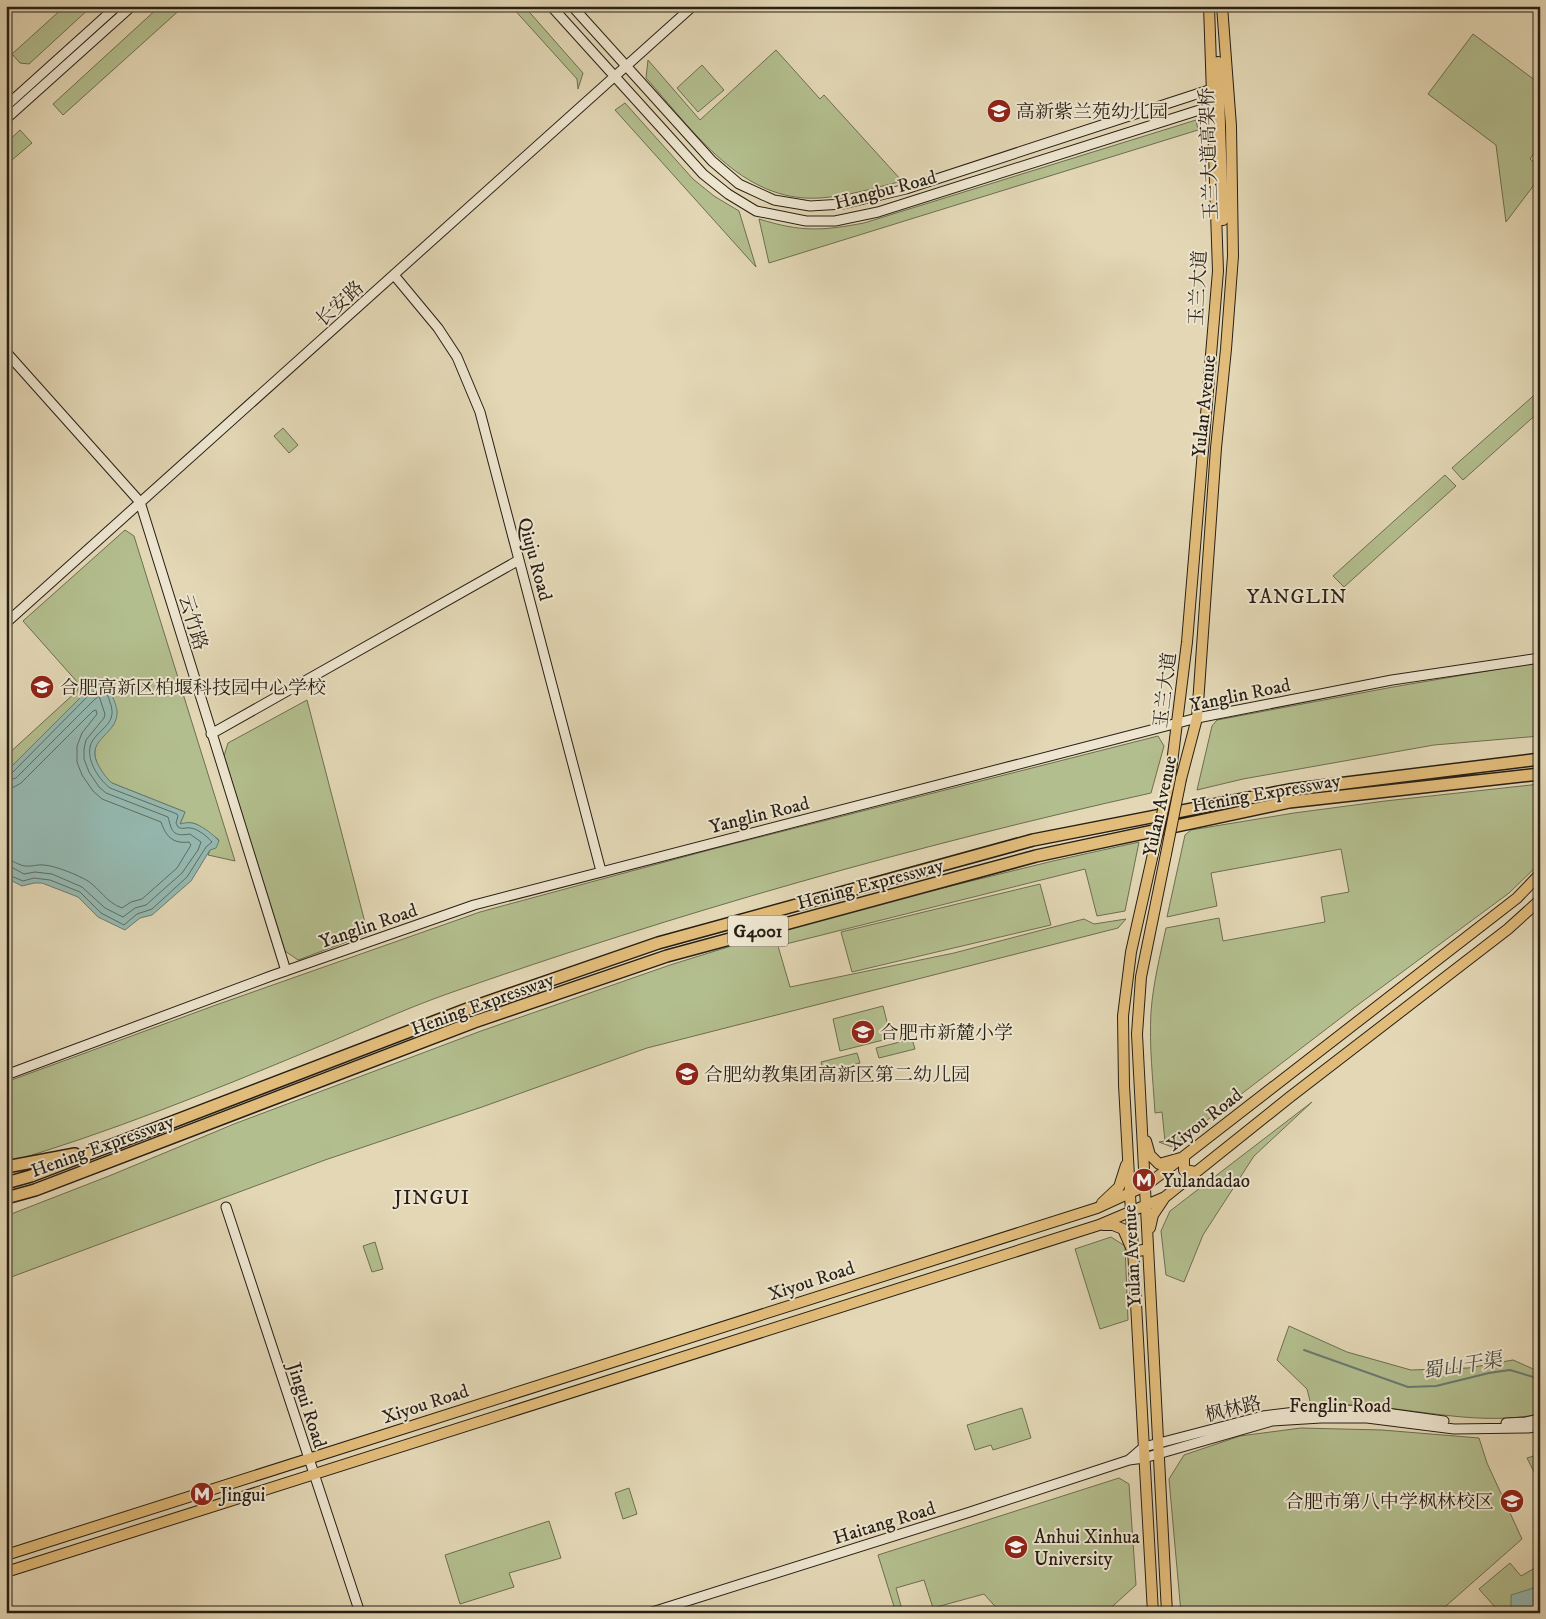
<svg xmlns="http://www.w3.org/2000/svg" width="1546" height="1619" font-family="'IM FELL DW Pica','Noto Serif SC',serif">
	<rect width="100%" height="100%" fill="#e3d7b5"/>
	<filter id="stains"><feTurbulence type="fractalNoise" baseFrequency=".004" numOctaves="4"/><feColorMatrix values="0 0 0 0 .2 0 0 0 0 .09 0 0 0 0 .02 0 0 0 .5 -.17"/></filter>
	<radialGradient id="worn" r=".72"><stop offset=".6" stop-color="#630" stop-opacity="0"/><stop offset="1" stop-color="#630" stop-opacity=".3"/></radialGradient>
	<!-- green -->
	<path fill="#b3be8e" stroke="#6d6e52" d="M 65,6 L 92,6 L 29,64 L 20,63 L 12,54 Z
		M 160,6 L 184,6 L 63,115 L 53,104 Z
		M 511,6 L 524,6 L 583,73 L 578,89 L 577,79 Z
		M 1473,34 L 1540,84 L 1540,145 L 1530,159 L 1540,167 L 1540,177 L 1506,222 L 1496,145 L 1428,94 Z
		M 776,50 L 820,99 L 824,95 L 902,181 C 875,188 848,196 820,198 C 741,203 693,130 646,78 L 648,60 L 700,120 Z
		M 702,65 L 724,90 L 698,112 L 677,88 Z
		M 625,103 L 693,179 L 714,196 L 739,211 L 756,267 L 615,110 Z
		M 1196,120 L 1198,130 L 769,263 L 759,219 C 801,232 821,231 864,223 Z
		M 20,130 L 32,143 L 6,165 L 6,143 Z
		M 1540,390 L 1540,411 L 1463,480 L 1452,468 Z
		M 283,428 L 298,445 L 289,453 L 274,436 Z
		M 1445,475 L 1456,486 L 1344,587 L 1333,576 Z
		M 125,530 L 134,536 L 235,861 L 208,855 L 210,850 L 219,841 L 218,839 L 196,824 L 192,823 L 180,824 L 185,812 L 112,783 C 101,775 90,756 97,743 C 101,736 109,730 114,724 L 6,772 L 6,756 L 77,691 L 79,684 L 23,621 Z
		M 1540,662 L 1540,736 L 1434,745 L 1243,779 L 1197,790 L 1212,726 L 1217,720 L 1393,687 Z
		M 307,700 L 368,934 L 298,960 L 285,951 L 224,756 L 228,743 Z
		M 1158,736 L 1164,746 L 1151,793 C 913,846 677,913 447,994 C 402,1010 357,1031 313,1049 C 212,1091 111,1132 6,1163 L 6,1082 L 216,1005 L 480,912 L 713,849 Z
		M 1540,784 L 1540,863 L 1509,893 L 1359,1004 L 1172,1147 L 1159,1142 L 1165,1141 L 1162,1112 L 1155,1113 C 1153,1079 1149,1046 1151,1012 C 1153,984 1160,956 1166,928 L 1219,918 L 1223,941 L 1325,922 L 1321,897 L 1349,892 L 1341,849 L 1211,873 L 1217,906 L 1167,917 L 1185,835 L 1191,830 L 1294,813 L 1385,801 Z
		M 1139,842 L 1125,911 L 1097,916 L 1085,869 L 778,946 L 790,987 L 954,953 L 1084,919 L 1094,924 L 1126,919 L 1118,928 L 647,1048 L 482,1107 L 325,1160 L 6,1279 L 6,1216 L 109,1176 L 234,1124 L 481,1031 L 670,965 L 828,916 L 1053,861 Z
		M 1040,884 L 1051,925 L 852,972 L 841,932 Z
		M 883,1006 L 891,1038 L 840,1051 L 833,1019 Z
		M 912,1039 L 915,1049 L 879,1058 L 876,1048 Z
		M 857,1053 L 860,1063 L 824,1073 L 821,1062 Z
		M 1312,1102 L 1254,1156 L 1203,1235 L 1184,1282 L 1166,1275 L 1161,1231 L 1170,1211 Z
		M 1111,1237 L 1125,1246 L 1128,1320 L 1100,1329 L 1075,1249 Z
		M 375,1242 L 383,1269 L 372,1272 L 363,1246 Z
		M 1289,1326 L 1347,1352 L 1411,1370 L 1468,1368 L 1513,1360 L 1540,1372 L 1540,1414 C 1481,1426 1423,1410 1365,1406 C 1347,1405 1329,1405 1311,1405 L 1307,1389 L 1277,1360 Z
		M 1022,1408 L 1031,1438 L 993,1450 L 991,1445 L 975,1450 L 967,1425 Z
		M 1301,1428 L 1382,1430 L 1479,1438 L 1487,1463 L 1522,1539 L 1438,1613 L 1181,1613 L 1169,1479 L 1184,1455 L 1240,1436 Z
		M 1540,1454 L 1540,1484 L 1527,1458 Z
		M 1119,1478 L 1129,1484 L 1136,1585 L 1105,1613 L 1001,1613 L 984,1594 L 933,1608 L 924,1580 L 896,1588 L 903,1613 L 896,1613 L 878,1555 Z
		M 629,1488 L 637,1514 L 623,1519 L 615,1493 Z
		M 549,1521 L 561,1558 L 509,1573 L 514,1587 L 460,1604 L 445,1555 Z
		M 1510,1563 L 1521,1576 L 1540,1565 L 1540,1613 L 1489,1613 L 1495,1607 L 1479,1589 Z"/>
	<!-- water -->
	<path fill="#95b9b1" stroke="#697b73" d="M 98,680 L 103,680 C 109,683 110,689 112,695 C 114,701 118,709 117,714 C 116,736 82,740 100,768 C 103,773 107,779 112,783 L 185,812 L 180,824 C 184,823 188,822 192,823 C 200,824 214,835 219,841 L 216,848 L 210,850 L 191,881 L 152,915 L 140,918 L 125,930 L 98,917 L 78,897 L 42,883 L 34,883 L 22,886 L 6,878 L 6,772 Z
		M 1537,1587 L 1540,1591 L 1540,1613 L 1513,1613 L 1511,1609 L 1511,1595 Z"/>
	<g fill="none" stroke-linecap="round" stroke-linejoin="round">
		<!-- shore -->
		<path stroke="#5e6c63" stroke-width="1" d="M 6,775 L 12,773 L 89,695 L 102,685 L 105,688 C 107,695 113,707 112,714 C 111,725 99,731 93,740 C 83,755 97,778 110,788 L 177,814 L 178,816 L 176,823 L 178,827 C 183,830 185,827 190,828 C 197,828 208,837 212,842 L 206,847 L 187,877 L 152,909 L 137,914 L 124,925 L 101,913 L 80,892 L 50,880 L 34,878 L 23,881 L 6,874
			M 6,781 L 16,778 L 94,700 L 99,696 L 105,714 L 104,718 L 86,740 L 84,749 L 84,759 L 89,772 L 99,787 L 106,793 L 168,817 C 172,831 172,837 190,834 L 201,842 L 198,850 L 182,873 L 146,905 L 135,908 L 123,917 L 105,908 L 82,887 L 52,874 L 35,872 L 24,874 L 13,868 L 6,867
			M 6,789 L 14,787 L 21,783 L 93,711 L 96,710 L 97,714 L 82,733 L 77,746 L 77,762 L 82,775 L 93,791 L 102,799 L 161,822 C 166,836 172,844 189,842 L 191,845 L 177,868 L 142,899 L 131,902 L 122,908 C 106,902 101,890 88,881 C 78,875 56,866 44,865 C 38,864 31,867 25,866 C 18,865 13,860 6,860"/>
		<!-- stream -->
		<path stroke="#697b73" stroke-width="2" d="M 1304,1350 L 1408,1387 L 1436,1386 L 1489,1373 L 1510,1370 L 1540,1379"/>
		<!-- secondary casing -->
		<g stroke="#271f15" stroke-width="11">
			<path id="secondary" d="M 551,6 L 703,174 L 728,194 L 756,211 L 806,221 L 835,221 L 878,212 L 1212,106
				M 572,6 L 712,161 L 739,184 L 774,200 L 810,206 L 843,204 L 906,189 L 1212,89
				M 6,106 L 117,6
				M 6,119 L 132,6
				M 394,275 L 438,328 L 457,357 L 480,412 L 601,871
				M 6,352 L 140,502 L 286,971
				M 6,623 L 693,6
				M 211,734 L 519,560
				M 6,1075 L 271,976 L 474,905 L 1197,718 L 1392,680 L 1540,658
				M 226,1207 L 360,1613
				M 1506,1423 L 1526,1422 L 1540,1419
				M 1129,1460 L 1144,1447 L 1263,1416 L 1304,1411 L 1364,1410 L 1444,1421
				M 649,1613 L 970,1512 L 1129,1460 L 1144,1458 L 1272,1421 L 1321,1418 L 1367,1418 L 1454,1429 L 1528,1428 L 1540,1426"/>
		</g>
		<!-- primary casing -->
		<g stroke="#271f15" stroke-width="12">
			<path id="primary" d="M 1218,62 L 1223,220
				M 1170,779 L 1187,642 L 1218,271 L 1209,6
				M 1181,779 L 1197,718 L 1216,448 L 1226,349 L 1233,256 L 1231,126 L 1222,6
				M 1166,854 L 1141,977 L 1137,1034 L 1167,1613
				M 1146,1141 L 1150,1155 L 1159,1164 L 1184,1157 L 1184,1170 L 1196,1172
				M 1102,1203 L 1119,1187 L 1126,1165
				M 1103,1225 L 1113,1225 L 1123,1229 L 1133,1252 L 1148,1249
				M 1150,1228 L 1153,1215 L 1165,1197
				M 6,1555 L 1097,1208 L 1145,1186 L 1161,1174 L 1517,898 L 1540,874
				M 6,1572 L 1099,1225 L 1165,1197 L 1290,1097 L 1508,929 L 1540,900
				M 1153,1613 L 1124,1085 L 1123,1016 L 1131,952 L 1153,854"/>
		</g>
		<!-- highway casing -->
		<g stroke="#271f15" stroke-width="14">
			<path id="highway" d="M 6,1167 L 75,1154
				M 6,1183 L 31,1176 L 470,1008 L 658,943 L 1033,840 L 1289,790 L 1540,759
				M 6,1198 L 35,1190 L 474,1022 L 667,956 L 1036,856 L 1289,802 L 1540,774"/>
		</g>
		<!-- secondary -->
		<use href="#secondary" stroke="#ede5cf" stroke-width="9"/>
		<!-- primary -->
		<use href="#primary" stroke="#e2bc7a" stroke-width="10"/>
		<!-- highway -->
		<use href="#highway" stroke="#e2bc7a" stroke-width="11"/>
		<!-- primary-bridge casing -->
		<g stroke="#271f15" stroke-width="12" stroke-linecap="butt">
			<path id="primary-bridge" d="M 1153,854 L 1170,779
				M 1166,854 L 1181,779"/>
		</g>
		<!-- primary-bridge -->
		<use href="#primary-bridge" stroke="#e2bc7a" stroke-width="10"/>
	</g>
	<!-- icons -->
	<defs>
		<g id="school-disc" transform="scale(1.25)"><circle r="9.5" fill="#8f2418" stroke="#ede5cf"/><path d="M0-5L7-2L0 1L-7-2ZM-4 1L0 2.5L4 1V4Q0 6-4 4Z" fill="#fff"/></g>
		<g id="metro-disc" transform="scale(1.25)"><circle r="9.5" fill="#8f2418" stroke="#ede5cf"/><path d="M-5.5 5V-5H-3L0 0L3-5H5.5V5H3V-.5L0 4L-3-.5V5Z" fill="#fff"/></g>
		<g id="university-disc" transform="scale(1.25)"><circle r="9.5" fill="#8f2418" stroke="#ede5cf"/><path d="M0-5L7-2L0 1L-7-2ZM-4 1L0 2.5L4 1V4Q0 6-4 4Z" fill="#fff"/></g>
	</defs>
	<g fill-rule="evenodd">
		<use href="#school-disc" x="999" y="111"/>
		<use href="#school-disc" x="42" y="687"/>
		<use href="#school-disc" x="863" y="1032"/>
		<use href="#school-disc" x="687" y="1074"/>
		<use href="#metro-disc" x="1144" y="1180"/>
		<use href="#metro-disc" x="202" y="1494"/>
		<use href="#school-disc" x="1512" y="1501"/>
		<use href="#university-disc" x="1016" y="1547"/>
	</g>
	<g text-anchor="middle" stroke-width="4" stroke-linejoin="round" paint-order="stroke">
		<!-- shield labels -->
		<rect fill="#ede5cf" stroke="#625a4d" stroke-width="1" x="728" y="915.5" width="60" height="31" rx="4"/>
		<g font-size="18" font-weight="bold" fill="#271f15">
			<text x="758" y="937">G4001</text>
		</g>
		<!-- poi labels -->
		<g font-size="19" fill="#271f15" stroke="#ede5cf" text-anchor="start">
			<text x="1016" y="118">高新紫兰苑幼儿园</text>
			<text x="60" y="694">合肥高新区柏堰科技园中心学校</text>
			<text x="880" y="1039">合肥市新麓小学</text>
			<text x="704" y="1081">合肥幼教集团高新区第二幼儿园</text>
			<text x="1162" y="1187">Yulandadao</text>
			<text x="220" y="1501">Jingui</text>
			<text x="1494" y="1508" text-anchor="end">合肥市第八中学枫林校区</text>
			<text x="1034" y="1543">Anhui Xinhua<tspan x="1034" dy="22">University</tspan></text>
		</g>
		<!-- street labels -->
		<g font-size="19" fill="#271f15" stroke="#ede5cf">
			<text transform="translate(1208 154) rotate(-92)" y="7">玉兰大道高架桥</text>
			<text transform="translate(885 189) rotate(-15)" y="7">Hangbu Road</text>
			<text transform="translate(1197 288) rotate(-87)" y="7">玉兰大道</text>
			<text transform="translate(339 303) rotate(-42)" y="7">长安路</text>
			<text transform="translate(1203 406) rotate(-84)" y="7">Yulan Avenue</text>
			<text transform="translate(536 559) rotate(75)" y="7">Qiuju Road</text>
			<text transform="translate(194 622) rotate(73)" y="7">云竹路</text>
			<text transform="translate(1164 690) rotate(-83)" y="7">玉兰大道</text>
			<text transform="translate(1240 694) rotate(-12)" y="7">Yanglin Road</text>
			<text transform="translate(1266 792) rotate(-10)" y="7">Hening Expressway</text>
			<text transform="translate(1159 806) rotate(-78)" y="7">Yulan Avenue</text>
			<text transform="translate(759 814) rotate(-14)" y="7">Yanglin Road</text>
			<text transform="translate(870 883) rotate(-15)" y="7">Hening Expressway</text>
			<text transform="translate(368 925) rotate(-19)" y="7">Yanglin Road</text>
			<text transform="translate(482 1003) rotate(-20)" y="7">Hening Expressway</text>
			<text transform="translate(1204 1119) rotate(-38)" y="7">Xiyou Road</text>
			<text transform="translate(102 1145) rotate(-20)" y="7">Hening Expressway</text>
			<text transform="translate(1131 1256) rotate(-93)" y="7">Yulan Avenue</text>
			<text transform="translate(811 1280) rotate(-18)" y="7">Xiyou Road</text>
			<text transform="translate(425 1403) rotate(-18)" y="7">Xiyou Road</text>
			<text transform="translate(308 1405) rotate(72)" y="7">Jingui Road</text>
			<text x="1340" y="1412">Fenglin Road</text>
			<text transform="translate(1233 1408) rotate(-13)" y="7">枫林路</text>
			<text transform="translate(884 1522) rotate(-17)" y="7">Haitang Road</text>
		</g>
		<!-- neighbourhood labels -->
		<g font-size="20" letter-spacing="1" fill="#271f15" stroke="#ede5cf">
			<text x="1297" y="603">YANGLIN</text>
			<text x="432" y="1204">JINGUI</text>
		</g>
		<!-- water labels -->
		<g font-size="20" font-style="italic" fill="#484d44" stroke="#ede5cf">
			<text transform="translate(1462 1365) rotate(-9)" y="7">蜀山干渠</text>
		</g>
	</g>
	<!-- margin -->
	<rect width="1546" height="1619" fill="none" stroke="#e3d7b5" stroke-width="25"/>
	<rect x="8" y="8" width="1531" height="1604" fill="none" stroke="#271f15" stroke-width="2.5"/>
	<rect x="12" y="12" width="1521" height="1594" fill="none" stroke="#271f15"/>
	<rect width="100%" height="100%" filter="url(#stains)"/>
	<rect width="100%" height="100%" fill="url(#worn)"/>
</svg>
